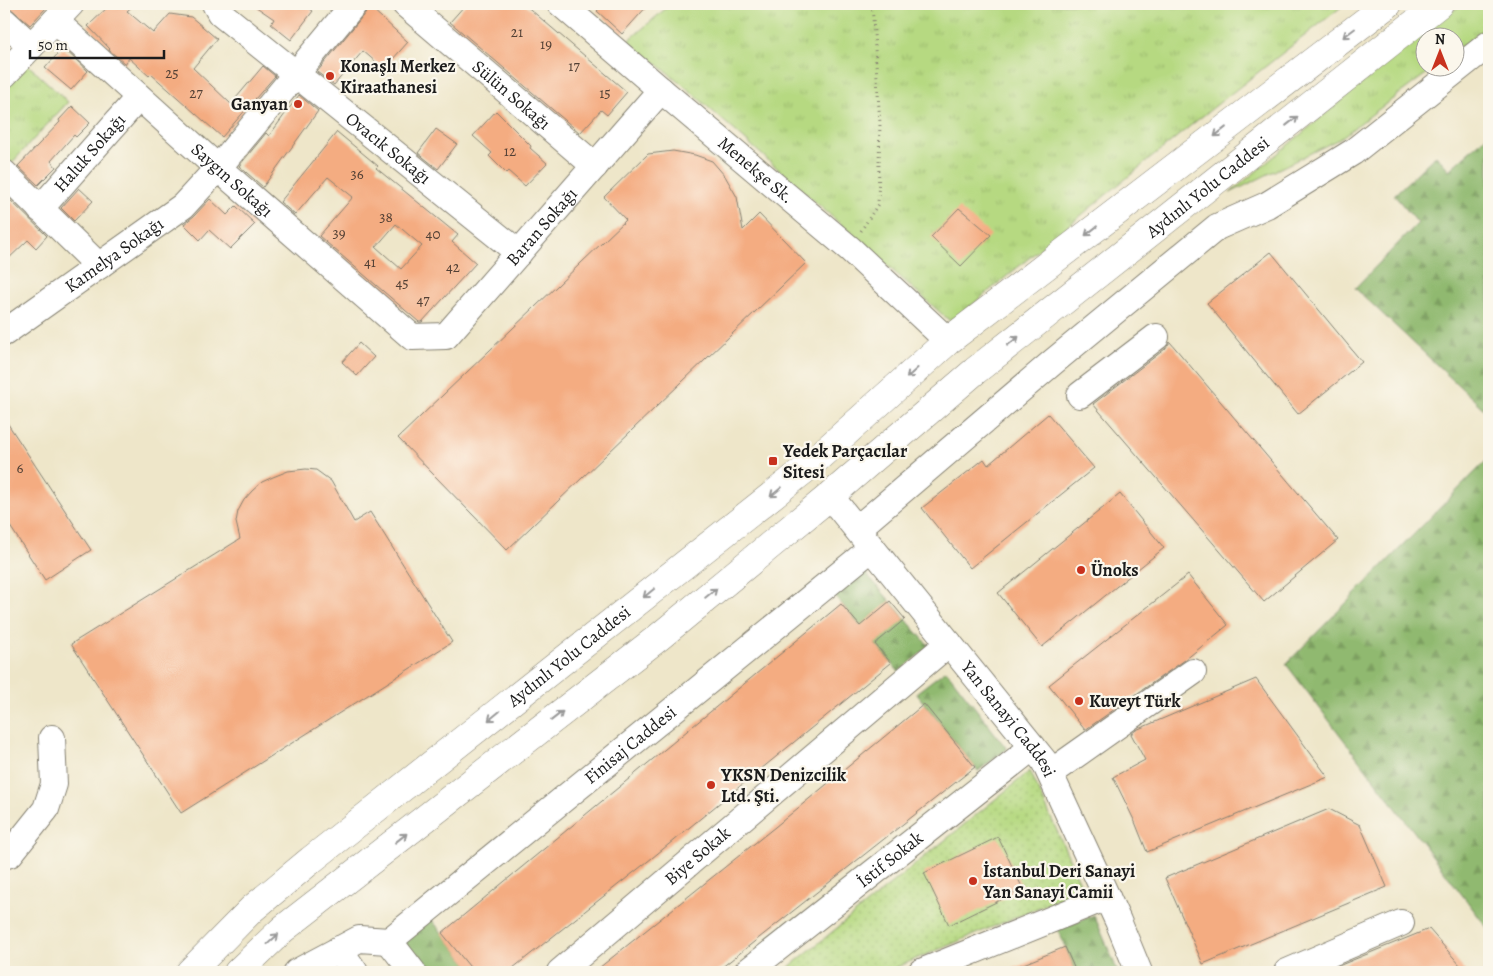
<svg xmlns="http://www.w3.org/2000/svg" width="1493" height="976" font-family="Alegreya,serif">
	<defs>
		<pattern id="grass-tufts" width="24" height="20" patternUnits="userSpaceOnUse" patternTransform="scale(1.25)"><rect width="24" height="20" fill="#b6d981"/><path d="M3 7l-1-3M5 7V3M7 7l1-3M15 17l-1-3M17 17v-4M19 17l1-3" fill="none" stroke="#9cba6f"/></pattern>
		<pattern id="forest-firs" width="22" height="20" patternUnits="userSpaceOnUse" patternTransform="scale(1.25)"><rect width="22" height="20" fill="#90b96f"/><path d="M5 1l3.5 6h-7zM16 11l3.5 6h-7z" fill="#7c9e60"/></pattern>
		<pattern id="park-dots" width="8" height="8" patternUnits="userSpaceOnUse" patternTransform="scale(1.25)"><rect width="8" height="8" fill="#b6d981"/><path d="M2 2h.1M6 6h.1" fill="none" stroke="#9cba6f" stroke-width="1.8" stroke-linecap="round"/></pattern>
	</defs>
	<rect width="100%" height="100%" fill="#fbf7ec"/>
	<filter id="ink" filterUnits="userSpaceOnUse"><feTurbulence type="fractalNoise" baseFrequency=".02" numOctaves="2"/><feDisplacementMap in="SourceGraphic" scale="10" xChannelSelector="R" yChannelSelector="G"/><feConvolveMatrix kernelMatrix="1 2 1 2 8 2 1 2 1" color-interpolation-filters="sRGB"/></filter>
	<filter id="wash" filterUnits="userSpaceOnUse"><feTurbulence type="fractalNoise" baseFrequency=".0096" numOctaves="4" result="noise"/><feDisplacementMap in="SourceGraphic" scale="20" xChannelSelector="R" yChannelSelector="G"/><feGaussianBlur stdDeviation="1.12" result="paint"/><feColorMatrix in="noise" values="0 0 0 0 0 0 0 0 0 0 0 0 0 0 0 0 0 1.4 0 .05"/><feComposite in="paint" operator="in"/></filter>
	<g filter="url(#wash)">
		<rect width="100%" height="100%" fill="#eee6c9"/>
		<!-- grass -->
		<path fill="url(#grass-tufts)" stroke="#697a4e" d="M 671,4 L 1345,4 L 1195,122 L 951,322 L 682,84 L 628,41 Z
			M 1462,4 L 1489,4 L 1489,25 L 1456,51 L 1456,38 L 1426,38 L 1426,68 L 1434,68 L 1339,139 L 1230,193 L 1423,33 Z
			M 27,64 L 68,102 L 9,166 L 4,162 L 4,90 Z"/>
		<!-- forest -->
		<path fill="url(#forest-firs)" stroke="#566a46" d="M 1489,134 L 1489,414 L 1355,288 L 1418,223 L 1394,195 L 1436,155 L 1449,170 Z
			M 1489,458 L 1489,930 L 1286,664 Z
			M 864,571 L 929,646 L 899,672 L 835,596 Z
			M 946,670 L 1007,749 L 978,771 L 916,693 Z
			M 1094,915 L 1118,972 L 1076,972 L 1058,930 Z
			M 431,919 L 474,972 L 425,972 L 402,942 Z"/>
		<!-- park -->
		<path fill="url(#park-dots)" stroke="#697a4e" d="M 1030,771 L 1083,889 L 885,972 L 783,972 Z"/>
		<g id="blocks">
			<!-- building -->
			<path fill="#f4ac81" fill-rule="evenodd" d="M 14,4 L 43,4 L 47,7 L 30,25 L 10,8 Z
				M 111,4 L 135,4 L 127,11 L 153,33 L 170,14 L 191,17 L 203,27 L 217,39 L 193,68 L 231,104 L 263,66 L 275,76 L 222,137 L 151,74 L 149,76 L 129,58 L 125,64 L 109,50 L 110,49 L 88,26 Z
				M 252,4 L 303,4 L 313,11 L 291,40 L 271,24 L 274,19 Z
				M 466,4 L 524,4 L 627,92 L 607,115 L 601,110 L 580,133 L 450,22 Z
				M 604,4 L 649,4 L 622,34 L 597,11 Z
				M 370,7 L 408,42 L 384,69 L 363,51 L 334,85 L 317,72 Z
				M 63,48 L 88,71 L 71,90 L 45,68 Z
				M 299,95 L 318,111 L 263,187 L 239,166 L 266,133 L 269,136 Z
				M 72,106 L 90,123 L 76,137 L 74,135 L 51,161 L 56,167 L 38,185 L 18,166 L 60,122 L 59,120 Z
				M 496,111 L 531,146 L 530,148 L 547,163 L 525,186 L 508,171 L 506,173 L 489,156 L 492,153 L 473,136 Z
				M 436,129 L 457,144 L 438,169 L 418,153 Z
				M 337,132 L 378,166 L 376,168 L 458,235 L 452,242 L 476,263 L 422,322 L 419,322 L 319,236 L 353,197 L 328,177 L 295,215 L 280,202 ZM 396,224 L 422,246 L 401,269 L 376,247 Z
				M 673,151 L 695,155 L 712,161 L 725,176 L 737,197 L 743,230 L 759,214 L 806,263 L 507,550 L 398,438 L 626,220 L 604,197 L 648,154 Z
				M 79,188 L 93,201 L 74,221 L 61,208 Z
				M 4,194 L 47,236 L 36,248 L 28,240 L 4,263 Z
				M 210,199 L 227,215 L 236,206 L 255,224 L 230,249 L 209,230 L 200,240 L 184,224 L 194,216 Z
				M 959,208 L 991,235 L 961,266 L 931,237 Z
				M 1271,252 L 1362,362 L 1298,414 L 1207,303 Z
				M 1170,342 L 1338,540 L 1264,602 L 1093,404 L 1165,349 Z
				M 359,343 L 374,357 L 357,376 L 342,362 Z
				M 1048,414 L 1094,468 L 970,568 L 922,508 L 984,459 L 988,465 Z
				M 4,418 L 91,550 L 45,580 L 4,517 Z
				M 306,469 L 316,470 L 331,481 L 354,522 L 370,512 L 452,642 L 181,813 L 71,644 L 240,539 L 236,522 L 238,511 L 244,500 L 252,491 L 262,482 L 273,477 L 288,471 Z
				M 1120,494 L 1164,548 L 1042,647 L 998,593 Z
				M 1188,575 L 1228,625 L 1185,660 L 1085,730 L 1049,685 Z
				M 890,601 L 905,619 L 875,644 L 891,663 L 652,858 L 508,972 L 474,972 L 442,933 L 841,604 L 860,626 Z
				M 1256,679 L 1328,777 L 1147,852 L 1135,822 L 1113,777 L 1145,760 L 1131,734 L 1136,730 Z
				M 924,704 L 975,767 L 716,972 L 594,972 L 775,827 Z
				M 1329,809 L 1360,825 L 1387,887 L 1203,964 L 1165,878 Z
				M 998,837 L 1023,889 L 949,925 L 924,873 Z
				M 1429,929 L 1466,972 L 1324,972 L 1377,950 Z
				M 1065,947 L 1076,972 L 1004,972 Z"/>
		</g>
	</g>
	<g filter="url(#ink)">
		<use href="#blocks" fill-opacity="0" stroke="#858172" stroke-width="1"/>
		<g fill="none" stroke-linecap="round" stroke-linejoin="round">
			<!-- minor casing -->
			<g stroke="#858172" stroke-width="28">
				<g id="minor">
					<path id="s1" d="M 215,4 L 220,13 L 519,253"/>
					<path id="s2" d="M 405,4 L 595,166"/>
					<path id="s3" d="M 561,4 L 661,90 L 850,249 L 948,341"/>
					<path d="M 4,21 L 31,46"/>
					<path id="s4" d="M 55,21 L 218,168 L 412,337 L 446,336 L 661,90"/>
					<path d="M 4,75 L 71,4"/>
					<path d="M 4,173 L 99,266"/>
					<path id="s5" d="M 40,209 L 139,97"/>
					<path id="s6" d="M 4,333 L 183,206 L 218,168 L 354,4"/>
					<path d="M 1080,395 L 1156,337"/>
					<path id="s7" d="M 830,496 L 1044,761 L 1118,921 L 1139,972"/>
					<path d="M 857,529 L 1053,362 L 1217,227 L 1267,205 L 1353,152 L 1489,44"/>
					<path d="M 1050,773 L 1193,672"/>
					<path d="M 4,856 L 10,854 L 46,809 L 54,784 L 52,738"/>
					<path id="s8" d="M 389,941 L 872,548"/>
					<path d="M 389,941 L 413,972"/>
					<path d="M 339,949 L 355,972"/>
					<path d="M 297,972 L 359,939 L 389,941"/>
					<path id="s9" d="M 560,972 L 949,643"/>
					<path id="s10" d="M 747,972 L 1033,747"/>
					<path d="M 921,972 L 1107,897"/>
					<path d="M 1287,972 L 1401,923"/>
				</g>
			</g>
			<!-- major casing -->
			<g stroke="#858172" stroke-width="29">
				<g id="major">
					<path id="s11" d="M 190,972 L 252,909 L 311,860 L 803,471 L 948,341 L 1388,4"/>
					<path id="s12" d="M 238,972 L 283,929 L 659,637 L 830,496 L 975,371 L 1439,4"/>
				</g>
			</g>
			<!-- path -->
			<path stroke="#858172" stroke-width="3" stroke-dasharray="1 4" stroke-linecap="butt" d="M 861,231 L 878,204 L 880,123 L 872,4"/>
			<!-- minor -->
			<use href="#minor" stroke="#fff" stroke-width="26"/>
			<!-- major -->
			<use href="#major" stroke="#fff" stroke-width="28"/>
		</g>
		<!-- one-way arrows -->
		<defs><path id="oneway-shaft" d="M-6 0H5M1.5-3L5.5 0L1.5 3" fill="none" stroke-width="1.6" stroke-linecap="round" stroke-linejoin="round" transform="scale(1.25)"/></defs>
		<g stroke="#999">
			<use href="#oneway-shaft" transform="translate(1349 33) rotate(143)"/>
			<use href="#oneway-shaft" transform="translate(1292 121) rotate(-38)"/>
			<use href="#oneway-shaft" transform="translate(1220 132) rotate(142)"/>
			<use href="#oneway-shaft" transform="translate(1091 231) rotate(142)"/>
			<use href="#oneway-shaft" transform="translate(1013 341) rotate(-38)"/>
			<use href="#oneway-shaft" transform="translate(912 373) rotate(138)"/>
			<use href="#oneway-shaft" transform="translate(776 492) rotate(141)"/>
			<use href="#oneway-shaft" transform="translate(649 593) rotate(141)"/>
			<use href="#oneway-shaft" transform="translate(711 593) rotate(-39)"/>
			<use href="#oneway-shaft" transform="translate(494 716) rotate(141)"/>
			<use href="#oneway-shaft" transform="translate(557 716) rotate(-38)"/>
			<use href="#oneway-shaft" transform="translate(401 838) rotate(-38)"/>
			<use href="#oneway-shaft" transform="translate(273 939) rotate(-43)"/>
		</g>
	</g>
	<!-- markers -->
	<g fill="#c8321e" stroke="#fbf7ec" stroke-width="2">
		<circle cx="330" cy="76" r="5"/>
		<circle cx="298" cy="104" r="5"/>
		<rect x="768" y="456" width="10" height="10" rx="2.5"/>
		<circle cx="1081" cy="570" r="5"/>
		<circle cx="1079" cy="701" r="5"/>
		<circle cx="711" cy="785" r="5"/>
		<circle cx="973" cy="881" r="5"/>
	</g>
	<g text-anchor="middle" stroke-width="4.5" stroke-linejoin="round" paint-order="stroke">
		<!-- number labels -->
		<g font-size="15" fill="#524035">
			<text x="517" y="37">21</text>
			<text x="546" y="49">19</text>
			<text x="574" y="71">17</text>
			<text x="172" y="78">25</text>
			<text x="196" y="98">27</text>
			<text x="605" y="98">15</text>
			<text x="510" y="156">12</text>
			<text x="357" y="179">36</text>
			<text x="386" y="222">38</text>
			<text x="339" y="238">39</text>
			<text x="433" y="239">40</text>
			<text x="370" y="267">41</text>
			<text x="453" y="272">42</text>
			<text x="402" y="288">45</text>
			<text x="423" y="305">47</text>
			<text x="20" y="473">6</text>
		</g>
		<!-- poi labels -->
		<g font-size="18" font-weight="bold" fill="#1c1c1c" stroke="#fbf7ec" text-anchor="start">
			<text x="340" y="72">Konaşlı Merkez<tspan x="340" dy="21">Kiraathanesi</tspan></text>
			<text x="288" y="110" text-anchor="end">Ganyan</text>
			<text x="783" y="457">Yedek Parçacılar<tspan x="783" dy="21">Sitesi</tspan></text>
			<text x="1091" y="576">Ünoks</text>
			<text x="1089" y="707">Kuveyt Türk</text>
			<text x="721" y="781">YKSN Denizcilik<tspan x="721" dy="21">Ltd. Şti.</tspan></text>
			<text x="983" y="877">İstanbul Deri Sanayi<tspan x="983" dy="21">Yan Sanayi Camii</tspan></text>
		</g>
		<!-- street labels -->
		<g font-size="18" fill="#1c1c1c" stroke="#fbf7ec">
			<text dy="6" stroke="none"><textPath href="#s2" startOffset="140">Sülün Sokağı</textPath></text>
			<text dy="6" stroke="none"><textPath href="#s1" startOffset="226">Ovacık Sokağı</textPath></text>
			<text dy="6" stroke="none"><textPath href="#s5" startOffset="75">Haluk Sokağı</textPath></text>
			<text dy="6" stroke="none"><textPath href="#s3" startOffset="256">Menekşe Sk.</textPath></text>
			<text dy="6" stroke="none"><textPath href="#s4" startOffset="238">Saygın Sokağı</textPath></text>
			<text dy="6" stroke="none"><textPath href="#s12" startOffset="1248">Aydınlı Yolu Caddesi</textPath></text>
			<text dy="6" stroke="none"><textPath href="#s4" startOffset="656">Baran Sokağı</textPath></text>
			<text dy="6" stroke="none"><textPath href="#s6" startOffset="135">Kamelya Sokağı</textPath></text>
			<text dy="6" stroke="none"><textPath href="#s11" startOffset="494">Aydınlı Yolu Caddesi</textPath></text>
			<text dy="6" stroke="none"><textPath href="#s7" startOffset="286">Yan Sanayi Caddesi</textPath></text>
			<text dy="6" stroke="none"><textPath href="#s8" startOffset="311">Finisaj Caddesi</textPath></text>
			<text dy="6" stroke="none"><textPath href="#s9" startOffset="180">Biye Sokak</textPath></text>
			<text dy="6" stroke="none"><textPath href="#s10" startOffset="182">İstif Sokak</textPath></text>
		</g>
	</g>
	<!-- margin -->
	<rect width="1493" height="976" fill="none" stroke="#fbf7ec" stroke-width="20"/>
	<!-- north arrow -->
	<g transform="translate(1440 52)"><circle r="24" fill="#fbf7ec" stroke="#a29f99"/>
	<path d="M0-4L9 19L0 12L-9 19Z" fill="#c8321e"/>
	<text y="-8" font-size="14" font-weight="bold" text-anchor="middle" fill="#1c1c1c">N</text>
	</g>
	<!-- scale -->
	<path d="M30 50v8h134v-8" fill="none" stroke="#1c1c1c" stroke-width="2.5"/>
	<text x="38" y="50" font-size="15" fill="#1c1c1c" stroke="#fbf7ec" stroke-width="4" paint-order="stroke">50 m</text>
</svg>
